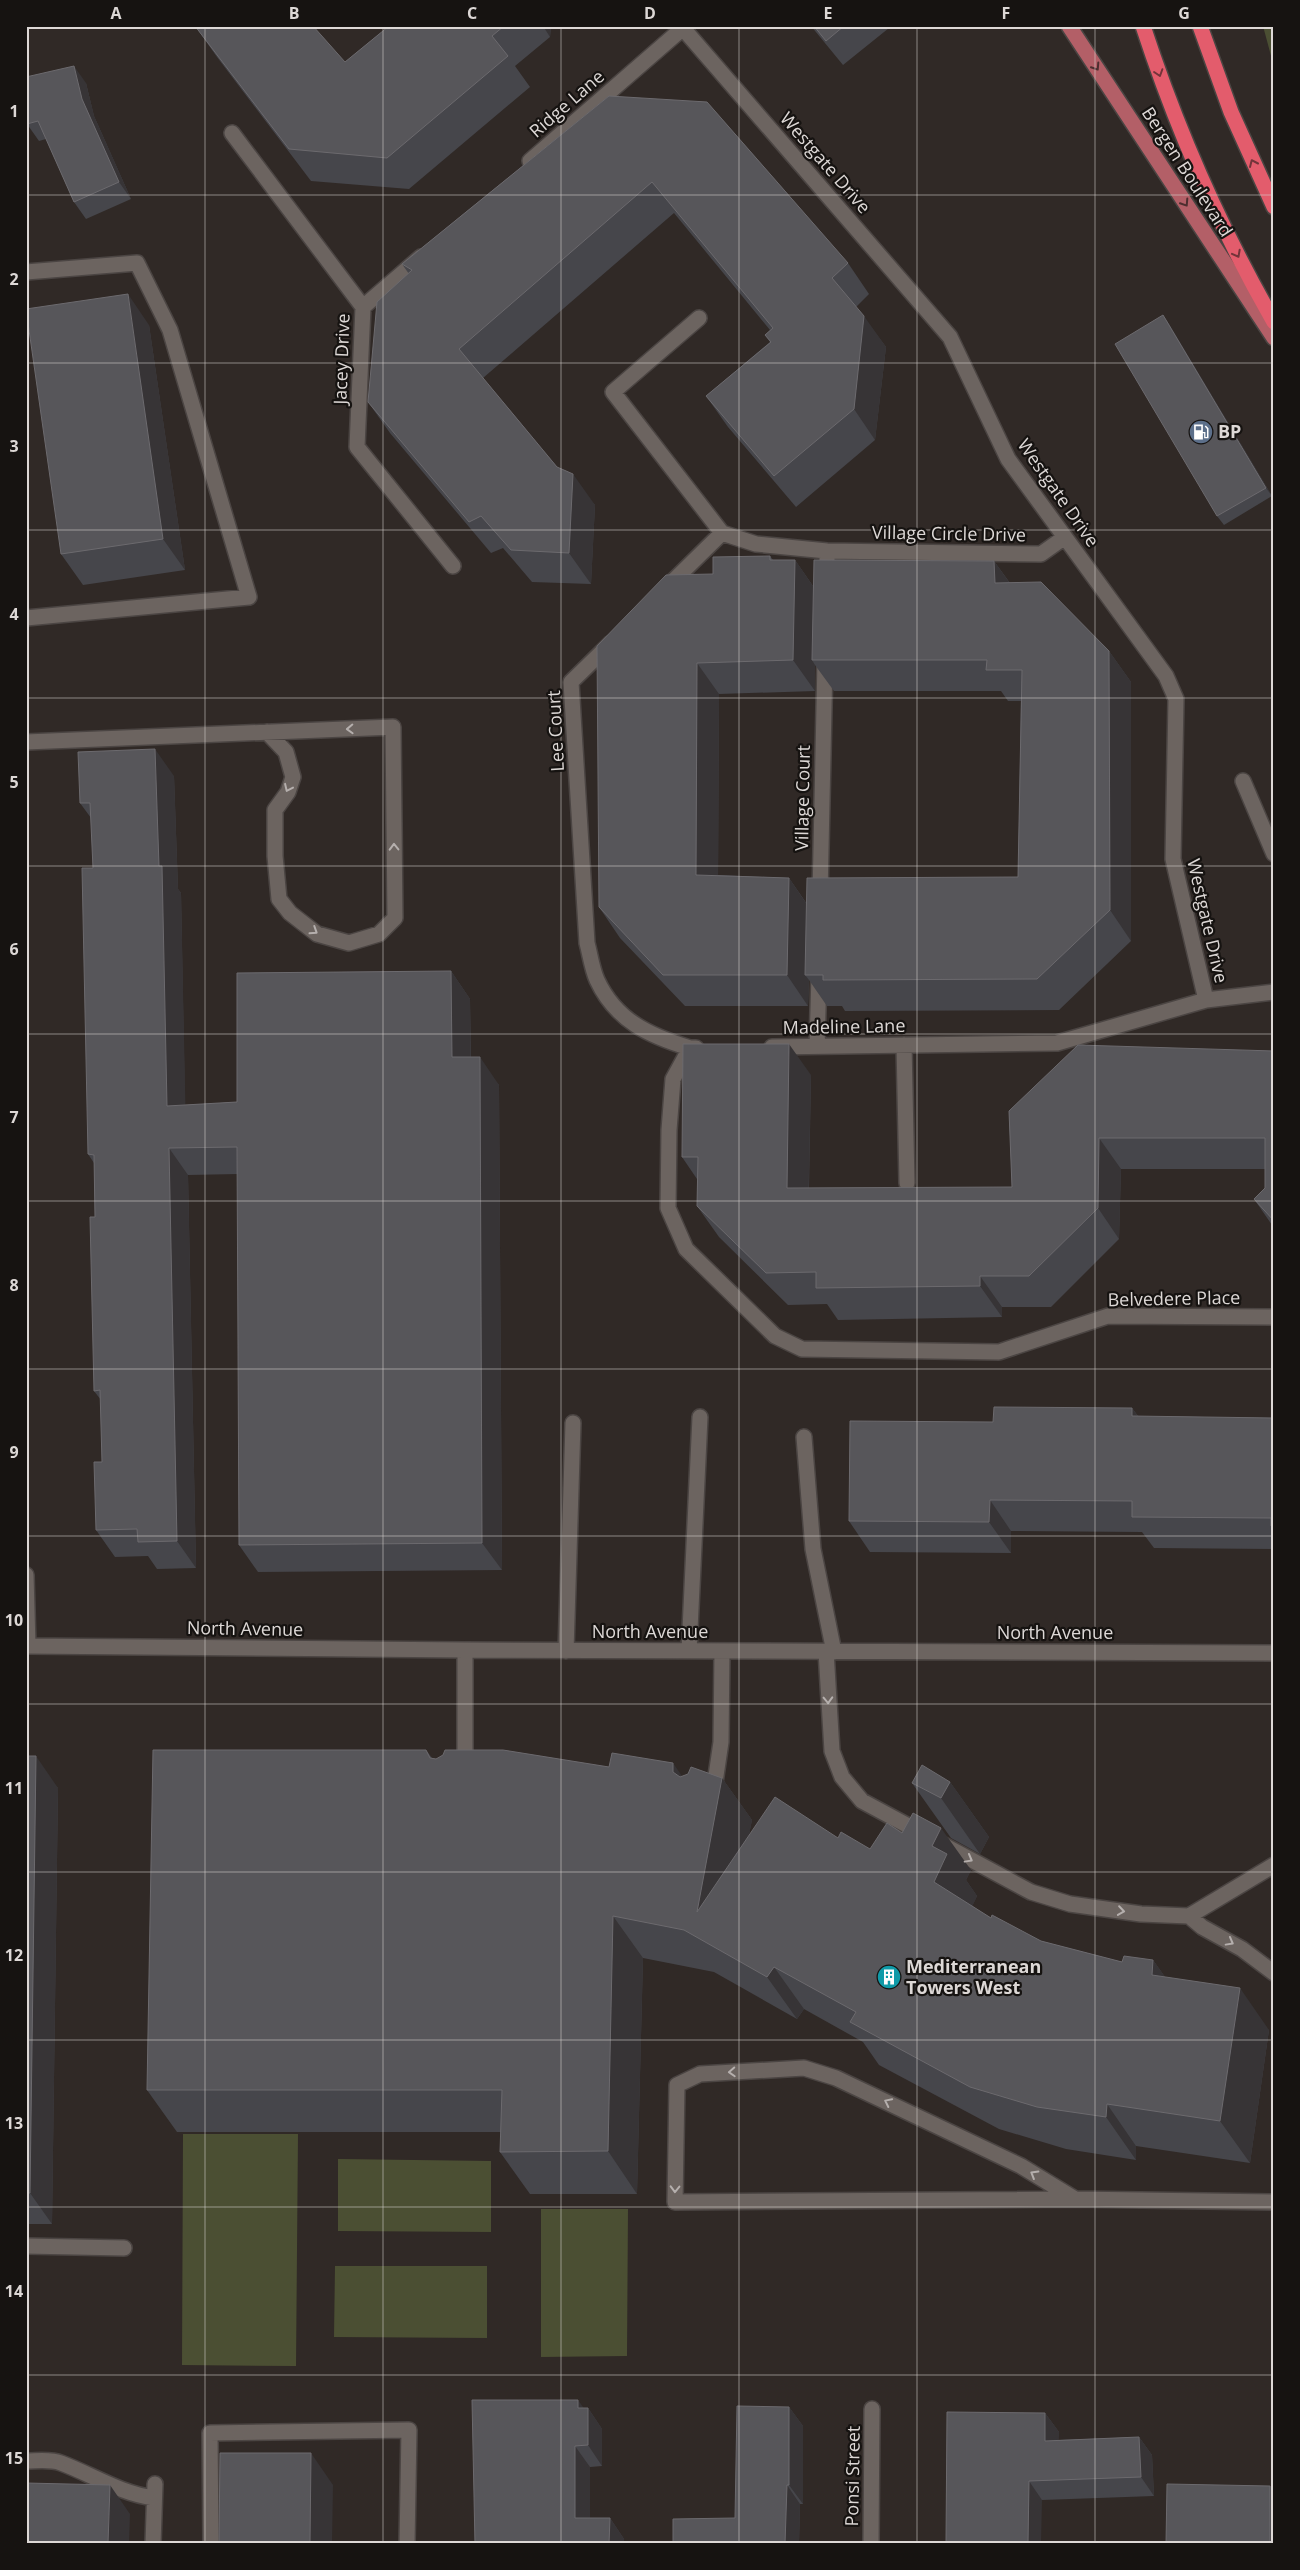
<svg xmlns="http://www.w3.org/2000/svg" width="1300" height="2570" font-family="'Open Sans',sans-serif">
	<rect width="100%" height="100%" fill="#302926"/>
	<!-- green -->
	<path fill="#4b4f33" d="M 1263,26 L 1274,26 L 1274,67 Z
		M 183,2134 L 298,2134 L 296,2366 L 182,2365 Z
		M 338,2159 L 491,2161 L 491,2232 L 338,2231 Z
		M 541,2209 L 628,2209 L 627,2356 L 541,2357 Z
		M 335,2266 L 487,2266 L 487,2338 L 334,2337 Z"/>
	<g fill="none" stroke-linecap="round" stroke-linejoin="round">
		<!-- minor casing -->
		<g stroke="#4b4543" stroke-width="18">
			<path id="minor" d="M 681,26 L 950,337 L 1008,459 L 1166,676 L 1176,699 L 1173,859 L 1206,1000
				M 232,133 L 363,307 L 357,447 L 453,566
				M 530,161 L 683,28
				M 26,272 L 137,263 L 170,330 L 249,597 L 26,618
				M 363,307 L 421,257
				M 699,318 L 613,392 L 722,533
				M 722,533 L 756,544 L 827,551 L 1041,554 L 1065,537
				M 827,579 L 827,551
				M 666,588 L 722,533
				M 611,643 L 571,682 L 587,943 C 590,954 592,969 597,980 C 616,1021 650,1036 690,1048
				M 26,742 L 393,727 L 395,918 L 379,934 L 349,943 L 317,934 L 290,913 L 279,899 L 275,856 L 275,810 L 288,792 L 293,777 L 286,752 L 267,732
				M 1243,781 L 1274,854
				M 820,896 L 825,660
				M 904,1045 L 907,1183
				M 817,1046 L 819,974
				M 772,1047 L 1057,1043 L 1206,1000 L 1274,992
				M 696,1048 L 690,1048 L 673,1079 L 669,1130 L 668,1208 L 686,1249 L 775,1336 L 802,1349 L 999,1352 L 1108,1316 L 1274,1317
				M 804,1437 L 813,1549 L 834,1652
				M 26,1575 L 28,1646
				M 26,1646 L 465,1650 L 1274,1653
				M 566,1651 L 573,1423
				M 689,1651 L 700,1417
				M 826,1651 L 832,1751 L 842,1777 L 862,1801 L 1031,1892 L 1070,1904 L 1141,1914 L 1189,1916 L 1274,1865
				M 465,1771 L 465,1650
				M 713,1796 L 721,1742 L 722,1651
				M 1189,1916 L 1202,1927 L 1242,1949 L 1274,1973
				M 1075,2199 L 1021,2166 L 836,2078 L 804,2068 L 700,2074 L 677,2085 L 675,2202 L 1075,2199 L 1274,2202
				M 26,2246 L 124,2248
				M 26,2461 C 37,2461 51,2459 61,2463 C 93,2475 119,2493 154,2498
				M 153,2544 L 155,2484
				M 211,2544 L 210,2433 L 409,2430 L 407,2544
				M 871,2544 L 872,2409"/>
		</g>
		<!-- major casing -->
		<g stroke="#4b4543" stroke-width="18">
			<path id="major" d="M 1069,26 L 1274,338"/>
		</g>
		<!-- highway casing -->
		<g stroke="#4b4543" stroke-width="18">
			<path id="highway" d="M 1143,26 C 1177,130 1220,228 1274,322
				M 1200,26 L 1231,112 L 1274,207"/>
		</g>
		<!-- minor -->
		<use href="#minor" stroke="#6c6460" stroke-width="15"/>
		<!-- major -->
		<use href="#major" stroke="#b35f67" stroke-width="15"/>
		<!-- highway -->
		<use href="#highway" stroke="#e35c6c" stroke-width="15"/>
	</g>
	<!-- wall -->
	<path fill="#46464b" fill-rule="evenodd" d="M 195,26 L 345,62 L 389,26 L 551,26 L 550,37 L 515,66 L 530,87 L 409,189 L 311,181 L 217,57 Z
		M 811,26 L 888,26 L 889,28 L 843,65 Z
		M 86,83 L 94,116 L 131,199 L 86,219 L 74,202 L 46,139 L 39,141 L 27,124 Z
		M 609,96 L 848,263 L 869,294 L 856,307 L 886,347 L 875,440 L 796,507 L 728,427 L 706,396 L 770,342 L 765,335 L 770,330 L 674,213 L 483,378 L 557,467 L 595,505 L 591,584 L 532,582 L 503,548 L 491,553 L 390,433 L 368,402 L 409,274 L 402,264 Z
		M 1163,315 L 1169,324 L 1272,496 L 1224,525 L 1217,516 Z
		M 149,325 L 185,570 L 83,585 L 61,554 Z
		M 770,556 L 773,560 L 795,560 L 813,586 L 994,561 L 1010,583 L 1109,651 L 1131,682 L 1131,941 L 1059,1010 L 845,1011 L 842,1006 L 827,1006 L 809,980 L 808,1006 L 685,1006 L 620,938 L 599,907 L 713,574 ZM 815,665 L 834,691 L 1001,691 L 1008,701 L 1021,701 L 1018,877 L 807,904 L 789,878 L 718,875 L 719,694 L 815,691 Z
		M 174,776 L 178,889 L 181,893 L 185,1105 L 237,1102 L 451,971 L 470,999 L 471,1057 L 499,1085 L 502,1570 L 258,1572 L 239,1545 L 238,1174 L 188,1175 L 196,1568 L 157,1569 L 148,1556 L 115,1557 L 96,1530 L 102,1462 L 101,1400 L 94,1391 L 95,1217 L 94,1163 L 88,1154 L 93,868 L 91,818 L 80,803 Z
		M 1274,1051 L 1274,1228 L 1254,1199 L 1265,1188 L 1265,1169 L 1121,1169 L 1119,1239 L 1051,1307 L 1002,1307 L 1002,1317 L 838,1320 L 827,1304 L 788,1305 L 719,1237 L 697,1206 L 697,1179 L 682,1157 L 811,1075 L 809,1188 L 1012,1187 L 1009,1111 Z
		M 1132,1408 L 1138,1416 L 1274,1418 L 1274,1549 L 1154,1548 L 1142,1532 L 1011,1531 L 1011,1553 L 870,1552 L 849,1521 L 993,1422 Z
		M 426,1750 L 432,1758 L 436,1759 L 609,1767 L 682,1776 L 722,1778 L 752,1820 L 749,1834 L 838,1838 L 870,1849 L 902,1833 L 971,1870 L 966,1880 L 977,1896 L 972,1906 L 991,1918 L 1041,1941 L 1122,1962 L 1153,1960 L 1165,1977 L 1269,2030 L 1250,2163 L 1136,2146 L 1136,2160 L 1066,2149 L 999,2129 L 879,2065 L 863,2042 L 804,2009 L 797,2019 L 714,1972 L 643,1958 L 637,2194 L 530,2194 L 500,2152 L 501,2132 L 177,2132 L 147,2090 Z
		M 26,1756 L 58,1788 L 52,2224 L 26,2224 Z
		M 950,1782 L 989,1837 L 980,1854 L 951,1838 L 912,1783 Z
		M 789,2407 L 803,2426 L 803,2504 L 800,2504 L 799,2544 L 673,2544 L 735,2518 Z
		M 583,2408 L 588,2408 L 602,2429 L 602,2466 L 590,2467 L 590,2518 L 610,2518 L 624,2539 L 624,2544 L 475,2544 Z
		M 1045,2413 L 1059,2432 L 1058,2440 L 1139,2437 L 1152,2455 L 1154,2496 L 1042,2500 L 946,2544 Z"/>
	<!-- shaded-wall -->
	<path fill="#373436" d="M 543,26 L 551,26 L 550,37 Z
		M 74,66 L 86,83 L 94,116 L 131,199 L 119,182 L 82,99 Z
		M 128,294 L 149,325 L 185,570 L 163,539 Z
		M 1163,315 L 1169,324 L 1272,496 L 1266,488 Z
		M 864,316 L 886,347 L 875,440 L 854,409 Z
		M 573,474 L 595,505 L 591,584 L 569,553 Z
		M 795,560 L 817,592 L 812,660 L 815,665 L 815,691 L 793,660 Z
		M 994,561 L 1016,592 L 995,583 Z
		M 1109,651 L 1131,682 L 1131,941 L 1110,910 Z
		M 697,663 L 719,694 L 718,906 L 696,875 Z
		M 155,749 L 174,776 L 178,889 L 181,893 L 186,1134 L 167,1106 L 159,866 Z
		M 789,878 L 810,909 L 805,975 L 809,980 L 808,1006 L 787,975 Z
		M 451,971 L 470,999 L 471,1085 L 452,1057 Z
		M 789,1044 L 811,1075 L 808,1219 L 787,1188 Z
		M 480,1057 L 499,1085 L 502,1570 L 482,1543 Z
		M 1099,1138 L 1121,1169 L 1119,1239 L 1098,1208 Z
		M 169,1148 L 188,1175 L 196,1568 L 177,1541 Z
		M 980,1276 L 1002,1307 L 1002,1317 L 980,1286 Z
		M 1132,1408 L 1154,1439 L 1132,1416 Z
		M 990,1500 L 1011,1531 L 1011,1553 L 989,1522 Z
		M 36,1756 L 58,1788 L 52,2224 L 30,2193 Z
		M 673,1763 L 702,1805 L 673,1772 Z
		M 722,1778 L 752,1820 L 726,1954 L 697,1912 Z
		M 950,1782 L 989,1837 L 980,1854 L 941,1798 Z
		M 941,1828 L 971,1870 L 966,1880 L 977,1896 L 964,1924 L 934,1882 L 932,1846 Z
		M 613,1916 L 643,1958 L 637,2194 L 608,2151 Z
		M 1153,1960 L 1183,2002 L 1152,1975 Z
		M 774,1967 L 804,2009 L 797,2019 L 767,1977 Z
		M 1240,1988 L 1269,2030 L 1250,2163 L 1220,2121 Z
		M 1107,2104 L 1136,2146 L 1136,2160 L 1106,2117 Z
		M 578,2400 L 588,2414 L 588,2408 L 602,2429 L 602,2466 L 588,2445 L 578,2408 Z
		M 789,2407 L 803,2426 L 803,2504 L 789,2485 Z
		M 1045,2413 L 1059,2432 L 1058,2460 L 1045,2441 Z
		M 1139,2437 L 1152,2455 L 1154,2496 L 1141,2477 Z
		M 575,2446 L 590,2467 L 590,2539 L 575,2518 Z
		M 311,2453 L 333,2485 L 332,2544 L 310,2544 Z
		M 1029,2481 L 1042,2500 L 1041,2544 L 1028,2544 Z
		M 110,2485 L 130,2514 L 129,2544 L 108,2544 Z
		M 787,2485 L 800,2504 L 799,2544 L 785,2544 Z
		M 1270,2486 L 1274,2491 L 1274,2544 L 1270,2544 Z
		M 610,2518 L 624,2539 L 624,2544 L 609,2544 Z"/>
	<!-- building -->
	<path fill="#57565a" stroke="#6c6a6e" d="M 195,26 L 313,26 L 345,62 L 389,26 L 504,26 L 492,36 L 508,56 L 387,158 L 289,149 Z
		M 814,26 L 844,26 L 826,41 Z
		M 74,66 L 82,99 L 119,182 L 74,202 L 38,121 L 27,124 L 26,77 Z
		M 609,96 L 707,102 L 848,263 L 832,278 L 864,316 L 854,409 L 774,476 L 706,396 L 771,342 L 765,335 L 773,328 L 652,182 L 459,349 L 557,467 L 573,474 L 569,553 L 511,550 L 481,516 L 469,522 L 368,402 L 377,302 L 412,270 L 402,264 Z
		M 128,294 L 163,539 L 61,554 L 26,309 Z
		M 1163,315 L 1266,488 L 1217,516 L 1115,344 Z
		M 770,556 L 770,560 L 795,560 L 793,660 L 697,663 L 696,875 L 789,878 L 787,975 L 663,975 L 599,907 L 597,646 L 666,575 L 713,574 L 713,557 Z
		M 814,560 L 994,561 L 995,583 L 1041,582 L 1109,651 L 1110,910 L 1037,979 L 823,980 L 823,975 L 805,975 L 807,878 L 1018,877 L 1022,670 L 986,670 L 987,660 L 812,660 Z
		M 155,749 L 159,866 L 162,866 L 167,1106 L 237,1102 L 237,973 L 451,971 L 452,1057 L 480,1057 L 482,1543 L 239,1545 L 237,1147 L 169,1148 L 177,1541 L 138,1542 L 137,1529 L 96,1530 L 94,1462 L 102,1462 L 100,1390 L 94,1391 L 90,1217 L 95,1217 L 94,1155 L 88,1154 L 82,868 L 93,868 L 90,803 L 80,803 L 78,752 Z
		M 683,1044 L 789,1044 L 787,1188 L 1012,1187 L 1009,1111 L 1078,1045 L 1274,1051 L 1274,1221 L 1254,1199 L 1265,1188 L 1265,1138 L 1099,1138 L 1098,1208 L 1029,1276 L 980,1276 L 980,1286 L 816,1288 L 816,1272 L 766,1273 L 697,1206 L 698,1157 L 682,1157 Z
		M 994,1407 L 1132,1408 L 1132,1416 L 1274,1418 L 1274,1526 L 1271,1526 L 1271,1518 L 1132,1517 L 1132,1501 L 990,1500 L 989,1522 L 849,1521 L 850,1421 L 993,1422 Z
		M 153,1750 L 426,1750 L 430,1758 L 436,1759 L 443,1755 L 445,1750 L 503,1750 L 609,1767 L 612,1753 L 673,1763 L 673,1772 L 680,1777 L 688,1774 L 691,1767 L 722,1778 L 697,1912 L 775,1797 L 838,1838 L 841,1832 L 870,1849 L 887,1823 L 902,1833 L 913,1813 L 941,1828 L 932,1846 L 947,1854 L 934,1882 L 991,1918 L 992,1915 L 1041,1941 L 1122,1962 L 1124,1956 L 1153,1960 L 1152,1975 L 1240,1988 L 1220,2121 L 1107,2104 L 1106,2117 L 1037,2107 L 970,2087 L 850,2022 L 856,2012 L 774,1967 L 767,1977 L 684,1930 L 613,1916 L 608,2151 L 500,2152 L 502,2090 L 147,2090 Z
		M 26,1756 L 36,1756 L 30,2193 L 26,2193 Z
		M 922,1765 L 950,1782 L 941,1798 L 912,1783 Z
		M 472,2400 L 578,2400 L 578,2408 L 588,2408 L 588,2445 L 575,2446 L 575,2518 L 610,2518 L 609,2544 L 475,2544 Z
		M 737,2406 L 789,2407 L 789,2485 L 787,2485 L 785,2544 L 673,2544 L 673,2519 L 735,2518 Z
		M 947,2412 L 1045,2413 L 1045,2441 L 1139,2437 L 1141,2477 L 1029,2481 L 1028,2544 L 946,2544 Z
		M 220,2453 L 311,2453 L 310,2544 L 219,2544 Z
		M 26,2483 L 110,2485 L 108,2544 L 33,2544 L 33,2543 L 26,2543 Z
		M 1167,2484 L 1270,2486 L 1270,2544 L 1166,2544 Z"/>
	<!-- one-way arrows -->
	<defs><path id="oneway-chevron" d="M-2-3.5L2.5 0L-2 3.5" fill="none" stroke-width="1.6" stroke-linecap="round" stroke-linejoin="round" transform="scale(1.25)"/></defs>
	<g stroke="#4d2e2f">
		<use href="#oneway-chevron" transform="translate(1096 67) rotate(57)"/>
		<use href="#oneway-chevron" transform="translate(1185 203) rotate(57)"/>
	</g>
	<g stroke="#72343a">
		<use href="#oneway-chevron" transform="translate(1159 73) rotate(72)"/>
		<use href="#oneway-chevron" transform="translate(1253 163) rotate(-114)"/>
		<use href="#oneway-chevron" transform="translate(1237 254) rotate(62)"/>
	</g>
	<g stroke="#b5afad">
		<use href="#oneway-chevron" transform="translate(350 729) rotate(178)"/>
		<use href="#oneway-chevron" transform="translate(288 788) rotate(115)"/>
		<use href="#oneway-chevron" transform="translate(394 847) rotate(-91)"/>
		<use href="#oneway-chevron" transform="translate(314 931) rotate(33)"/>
		<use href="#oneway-chevron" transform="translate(828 1700) rotate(88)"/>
		<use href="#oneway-chevron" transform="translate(969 1859) rotate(29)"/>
		<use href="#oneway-chevron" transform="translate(1121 1911) rotate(8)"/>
		<use href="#oneway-chevron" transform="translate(1230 1942) rotate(29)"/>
		<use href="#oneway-chevron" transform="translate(732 2072) rotate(177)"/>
		<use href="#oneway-chevron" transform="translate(888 2102) rotate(-154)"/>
		<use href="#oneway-chevron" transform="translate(1034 2174) rotate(-149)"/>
		<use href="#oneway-chevron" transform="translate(675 2189) rotate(91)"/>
	</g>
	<!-- grid -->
	<path fill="none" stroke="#ddd8d6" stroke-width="1" stroke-opacity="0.55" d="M 205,26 L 205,2544M 383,26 L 383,2544M 561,26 L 561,2544M 739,26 L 739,2544M 917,26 L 917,2544M 1095,26 L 1095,2544M 26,195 L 1274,195M 26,363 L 1274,363M 26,530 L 1274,530M 26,698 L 1274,698M 26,866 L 1274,866M 26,1034 L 1274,1034M 26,1201 L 1274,1201M 26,1369 L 1274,1369M 26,1536 L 1274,1536M 26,1704 L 1274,1704M 26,1872 L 1274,1872M 26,2040 L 1274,2040M 26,2207 L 1274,2207M 26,2375 L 1274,2375"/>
	<!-- icons -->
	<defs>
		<g id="fuel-disc" transform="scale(1.25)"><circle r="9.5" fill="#5c6f8a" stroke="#161311"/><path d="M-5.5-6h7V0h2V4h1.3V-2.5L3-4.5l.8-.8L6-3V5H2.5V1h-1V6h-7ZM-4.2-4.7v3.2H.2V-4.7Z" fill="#fff"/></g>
		<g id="building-disc" transform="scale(1.25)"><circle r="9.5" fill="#0f9aa8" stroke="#161311"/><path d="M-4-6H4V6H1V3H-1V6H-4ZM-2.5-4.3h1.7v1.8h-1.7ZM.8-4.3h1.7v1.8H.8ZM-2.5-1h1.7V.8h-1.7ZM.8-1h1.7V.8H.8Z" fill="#fff"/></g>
	</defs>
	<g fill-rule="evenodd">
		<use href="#fuel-disc" x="1201" y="432"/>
		<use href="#building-disc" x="889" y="1977"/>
	</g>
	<g text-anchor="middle" stroke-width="4.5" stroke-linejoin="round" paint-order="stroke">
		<!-- street labels -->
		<g font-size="18" fill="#ddd8d6" stroke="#161311">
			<text transform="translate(567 104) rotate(-41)" y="6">Ridge Lane</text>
			<text transform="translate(825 163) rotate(49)" y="6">Westgate Drive</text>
			<text transform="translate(1187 172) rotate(57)" y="6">Bergen Boulevard</text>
			<text transform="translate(342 359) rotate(-88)" y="6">Jacey Drive</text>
			<text transform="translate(1058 493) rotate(55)" y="6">Westgate Drive</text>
			<text transform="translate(949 534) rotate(1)" y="6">Village Circle Drive</text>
			<text transform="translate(556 731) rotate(-93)" y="6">Lee Court</text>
			<text transform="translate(803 798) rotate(-89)" y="6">Village Court</text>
			<text transform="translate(1207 921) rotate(77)" y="6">Westgate Drive</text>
			<text transform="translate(844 1027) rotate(-1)" y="6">Madeline Lane</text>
			<text transform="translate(1174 1299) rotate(-1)" y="6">Belvedere Place</text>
			<text transform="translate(245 1629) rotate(1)" y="6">North Avenue</text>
			<text x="650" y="1638">North Avenue</text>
			<text x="1055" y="1639">North Avenue</text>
			<text transform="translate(853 2476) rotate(-89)" y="6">Ponsi Street</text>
		</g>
		<!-- poi labels -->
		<g font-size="18" font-weight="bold" fill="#ddd8d6" stroke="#161311" text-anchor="start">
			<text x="1218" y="438">BP</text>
			<text x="906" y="1973">Mediterranean<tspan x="906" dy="21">Towers West</tspan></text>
		</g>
	</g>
	<!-- border -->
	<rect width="1300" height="2570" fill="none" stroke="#161311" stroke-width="55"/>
	<rect x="28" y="28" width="1244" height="2514" fill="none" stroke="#ddd8d6" stroke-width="2"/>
	<g font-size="16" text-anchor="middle" font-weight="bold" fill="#ddd8d6">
		<text x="116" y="19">A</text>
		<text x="294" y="19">B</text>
		<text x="472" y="19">C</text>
		<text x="650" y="19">D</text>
		<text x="828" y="19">E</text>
		<text x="1006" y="19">F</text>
		<text x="1184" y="19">G</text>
		<text x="14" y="117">1</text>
		<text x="14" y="285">2</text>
		<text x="14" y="452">3</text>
		<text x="14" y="620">4</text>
		<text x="14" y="788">5</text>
		<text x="14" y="955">6</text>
		<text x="14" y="1123">7</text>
		<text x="14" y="1291">8</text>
		<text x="14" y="1458">9</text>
		<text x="14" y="1626">10</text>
		<text x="14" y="1794">11</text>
		<text x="14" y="1961">12</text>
		<text x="14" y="2129">13</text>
		<text x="14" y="2297">14</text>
		<text x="14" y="2464">15</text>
	</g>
</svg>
